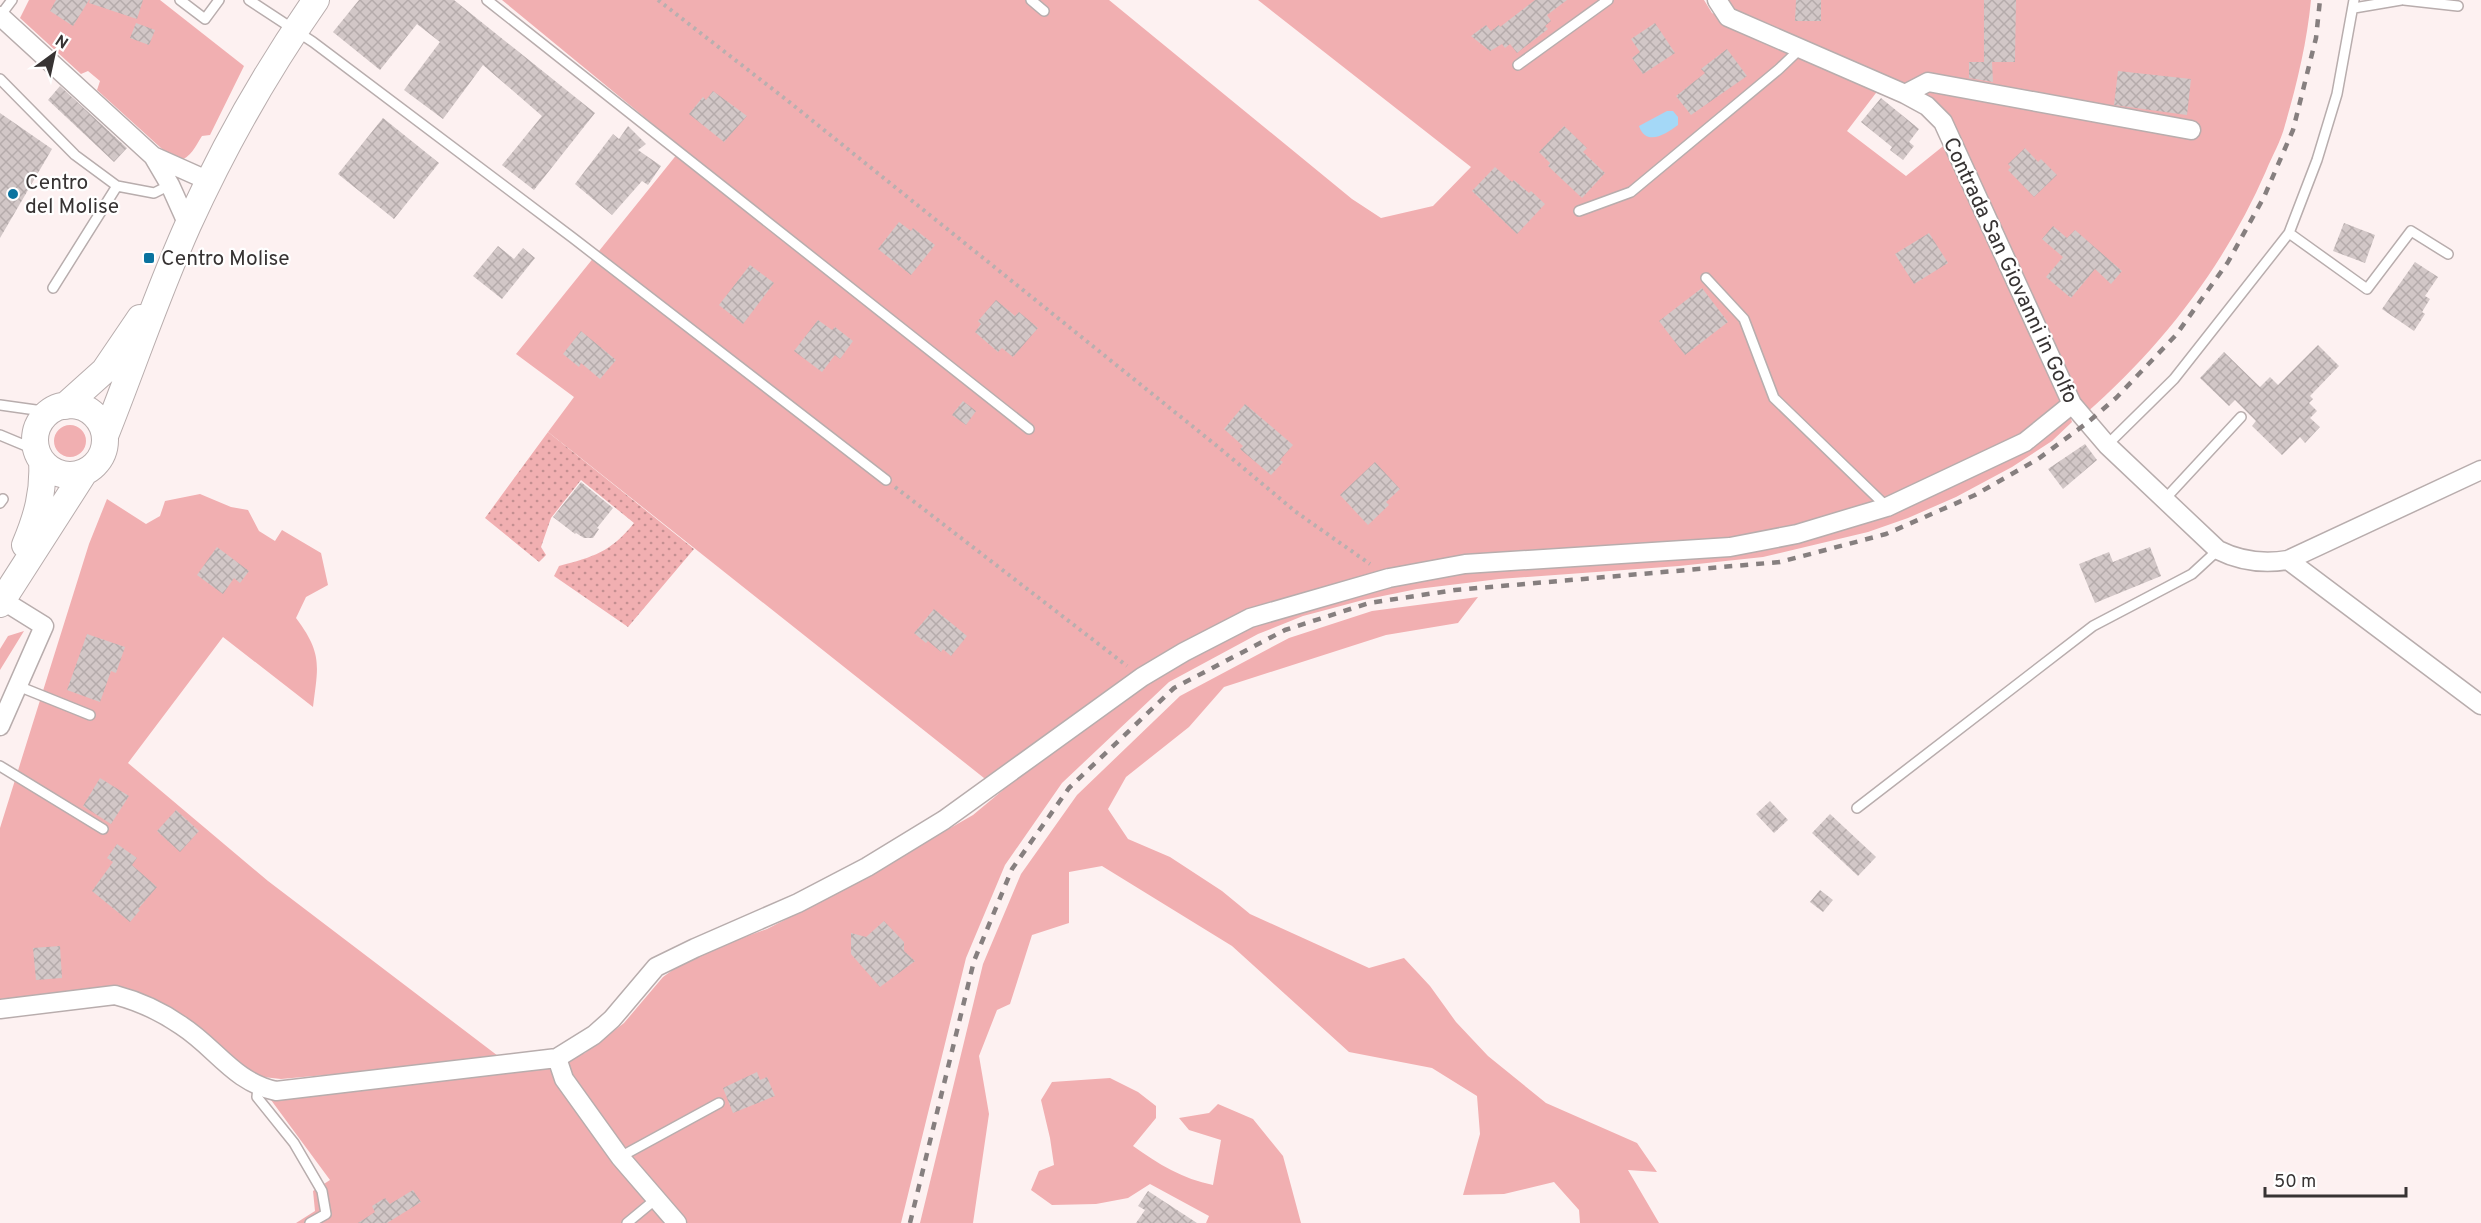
<svg xmlns="http://www.w3.org/2000/svg" width="2481" height="1223" font-family="Overpass,sans-serif">
	<defs>
		<pattern id="garden-dots" width="8" height="8" patternUnits="userSpaceOnUse" patternTransform="scale(1.5)"><rect width="8" height="8" fill="#f1afb1"/><path d="M2 2h.1M6 6h.1" fill="none" stroke="#c48f91" stroke-width="1.8" stroke-linecap="round"/></pattern>
		<pattern id="building-cross-hatch" width="8" height="8" patternUnits="userSpaceOnUse" patternTransform="scale(1.5)"><rect width="8" height="8" fill="#d2c7c7"/><path d="M0 0l8 8M0 8l8-8" fill="none" stroke="#b5abab"/></pattern>
	</defs>
	<rect width="100%" height="100%" fill="#fdf1f1"/>
	<!-- green -->
	<path fill="#f1afb1" d="M 29,0 L 160,0 L 244,66 L 210,135 L 202,136 C 195,147 191,157 179,161 L 172,158 L 97,90 L 100,81 L 88,71 L 81,74 L 20,18 Z
		M 502,0 L 1109,0 L 1352,199 L 1381,218 L 1433,206 L 1471,167 L 1258,0 L 1704,0 L 1712,13 L 1803,57 L 1879,89 L 1847,131 L 1906,176 L 1947,143 L 2065,400 L 2072,422 L 2052,441 L 2012,467 L 1956,497 L 1908,518 L 1868,532 L 1763,557 L 1679,566 L 1499,579 L 1417,589 L 1363,600 L 1303,616 L 1258,634 L 1169,682 L 1062,783 L 1005,865 L 966,958 L 901,1223 L 296,1223 L 315,1211 L 313,1191 L 330,1180 L 271,1100 L 542,1067 L 585,1053 L 624,1023 L 663,977 L 692,956 L 767,929 L 839,892 L 973,815 L 1003,790 L 984,778 L 548,432 L 574,397 L 516,354 L 682,148 Z
		M 1722,0 L 2311,0 C 2307,42 2297,84 2285,125 C 2281,141 2272,156 2266,171 C 2225,265 2162,347 2085,414 L 1943,115 L 1730,12 Z
		M54 441a16 16 0 1 1 32 0a16 16 0 1 1-32 0Z
		M 200,494 L 231,507 L 248,510 L 259,531 L 275,541 L 282,530 L 321,553 L 328,585 L 306,597 L 296,618 C 323,654 318,666 313,707 L 223,637 L 128,763 L 268,881 L 502,1059 L 281,1079 L 253,1076 L 225,1054 L 195,1024 L 153,998 L 117,988 L 0,999 L 0,828 L 89,544 L 107,499 L 146,524 L 160,516 L 165,501 Z
		M 1478,597 L 1458,623 L 1386,635 L 1224,687 L 1189,727 L 1126,777 L 1108,809 L 1128,839 L 1170,857 L 1222,891 L 1250,914 L 1369,968 L 1404,958 L 1430,986 L 1456,1022 L 1488,1056 L 1546,1103 L 1637,1143 L 1657,1172 L 1628,1170 L 1659,1223 L 1580,1223 L 1579,1210 L 1554,1182 L 1504,1194 L 1463,1195 L 1480,1134 L 1477,1096 L 1432,1068 L 1349,1052 L 1232,946 L 1102,866 L 1069,872 L 1069,923 L 1032,935 L 1010,1004 L 997,1010 L 979,1056 L 989,1114 L 973,1223 L 920,1223 L 983,964 L 1021,874 L 1077,795 L 1180,696 L 1289,638 L 1372,611 Z
		M 24,631 L 0,670 L 0,649 L 8,636 Z
		M 1110,1078 L 1138,1092 L 1156,1106 L 1156,1118 L 1133,1146 C 1158,1164 1183,1179 1213,1185 L 1221,1140 L 1189,1130 L 1179,1118 L 1209,1113 L 1218,1104 L 1253,1119 L 1283,1156 L 1301,1223 L 1206,1223 L 1209,1216 L 1150,1184 L 1128,1198 L 1096,1204 L 1052,1205 L 1031,1190 L 1039,1171 L 1054,1165 L 1050,1138 L 1041,1100 L 1052,1082 Z"/>
	<!-- garden -->
	<path fill="url(#garden-dots)" d="M 548,432 L 694,549 L 628,627 L 554,576 L 559,566 C 593,557 611,552 634,523 L 581,480 L 551,518 L 541,547 L 546,555 L 539,562 L 485,518 Z"/>
	<!-- water -->
	<path fill="#a4d8f7" d="M 1667,111 L 1673,111 L 1678,117 L 1678,125 C 1666,134 1646,147 1639,126 Z"/>
	<!-- building -->
	<path fill="url(#building-cross-hatch)" d="M 56,0 L 89,0 L 73,26 L 50,11 Z
		M 90,0 L 143,0 L 137,19 L 89,3 Z
		M 359,0 L 454,0 L 595,113 L 534,190 L 502,165 L 542,116 L 483,65 L 443,119 L 404,90 L 440,42 L 417,24 L 380,70 L 333,32 Z
		M 1535,0 L 1567,0 L 1547,15 L 1551,21 L 1545,26 L 1548,29 L 1517,53 L 1510,44 L 1505,48 L 1502,44 L 1490,51 L 1471,36 L 1486,25 L 1491,31 L 1499,25 L 1500,27 Z
		M 1796,0 L 1821,0 L 1821,21 L 1795,21 Z
		M 1984,0 L 2016,0 L 2015,62 L 1992,62 L 1993,82 L 1969,78 L 1969,62 L 1984,62 Z
		M 136,23 L 155,30 L 149,45 L 130,38 Z
		M 1655,23 L 1675,53 L 1643,74 L 1632,58 L 1640,52 L 1631,39 Z
		M 1727,49 L 1747,76 L 1691,115 L 1676,96 L 1705,73 L 1701,69 Z
		M 2118,71 L 2191,79 L 2187,115 L 2114,105 Z
		M 60,86 L 127,148 L 114,162 L 48,100 Z
		M 713,91 L 747,116 L 724,142 L 689,114 L 703,97 L 706,100 Z
		M 1881,98 L 1919,129 L 1909,142 L 1914,146 L 1903,160 L 1890,150 L 1892,147 L 1861,122 Z
		M 0,113 L 52,149 L 0,238 Z
		M 383,118 L 439,163 L 394,219 L 338,174 Z
		M 628,126 L 646,144 L 638,150 L 661,166 L 648,185 L 642,181 L 612,215 L 575,184 L 613,134 L 619,139 Z
		M 1564,126 L 1587,148 L 1583,152 L 1605,173 L 1582,198 L 1548,166 L 1550,163 L 1539,152 Z
		M 2025,148 L 2038,162 L 2041,159 L 2057,175 L 2034,197 L 2008,170 L 2011,167 L 2008,164 Z
		M 1495,167 L 1512,182 L 1514,180 L 1529,193 L 1531,191 L 1545,204 L 1517,234 L 1472,191 Z
		M 899,222 L 911,231 L 913,228 L 935,245 L 911,275 L 878,249 Z
		M 2344,223 L 2375,235 L 2365,263 L 2333,251 Z
		M 2053,226 L 2067,238 L 2075,230 L 2122,271 L 2111,284 L 2095,269 L 2071,298 L 2046,277 L 2063,257 L 2042,239 Z
		M 1929,233 L 1948,263 L 1914,284 L 1895,254 Z
		M 498,246 L 514,259 L 523,248 L 535,258 L 502,299 L 473,276 Z
		M 2415,262 L 2438,277 L 2425,296 L 2430,299 L 2422,312 L 2425,314 L 2414,331 L 2382,309 Z
		M 750,265 L 774,283 L 743,324 L 719,305 Z
		M 1702,288 L 1728,322 L 1685,355 L 1659,321 Z
		M 996,300 L 1015,316 L 1019,312 L 1038,328 L 1013,357 L 1002,348 L 998,352 L 975,332 L 981,324 L 978,321 Z
		M 818,320 L 832,330 L 835,327 L 853,341 L 840,359 L 835,355 L 822,372 L 794,351 Z
		M 581,331 L 616,360 L 600,379 L 581,363 L 579,367 L 563,354 Z
		M 2318,345 L 2339,366 L 2310,396 L 2313,399 L 2309,403 L 2317,411 L 2310,418 L 2320,427 L 2305,443 L 2300,437 L 2282,455 L 2252,426 L 2256,421 L 2235,400 L 2229,406 L 2200,378 L 2224,352 L 2260,387 L 2270,377 L 2278,385 Z
		M 963,401 L 976,411 L 966,425 L 952,415 Z
		M 1245,404 L 1293,445 L 1280,460 L 1283,462 L 1271,475 L 1240,449 L 1243,446 L 1224,429 Z
		M 2085,444 L 2097,460 L 2063,489 L 2048,469 Z
		M 1375,462 L 1400,489 L 1386,502 L 1389,505 L 1368,525 L 1340,495 Z
		M 581,482 L 613,508 L 597,528 L 599,529 L 593,538 L 584,538 L 576,533 L 575,534 L 553,517 Z
		M 217,547 L 249,571 L 240,583 L 234,578 L 223,594 L 197,575 Z
		M 2150,547 L 2161,576 L 2095,603 L 2079,564 L 2109,552 L 2113,562 Z
		M 934,609 L 967,636 L 951,656 L 943,649 L 941,652 L 928,641 L 926,643 L 914,633 Z
		M 87,634 L 125,647 L 116,673 L 111,671 L 100,702 L 67,690 Z
		M 100,778 L 129,796 L 111,824 L 83,806 Z
		M 1770,801 L 1788,820 L 1774,833 L 1756,814 Z
		M 176,810 L 199,831 L 180,852 L 157,831 Z
		M 1830,814 L 1876,857 L 1858,876 L 1812,833 Z
		M 117,844 L 137,858 L 132,865 L 157,887 L 138,909 L 140,910 L 130,922 L 92,891 L 113,862 L 107,858 Z
		M 1820,890 L 1833,900 L 1823,912 L 1810,902 Z
		M 884,921 L 904,942 L 904,951 L 915,961 L 880,987 L 851,954 L 851,933 L 866,937 Z
		M 60,946 L 62,978 L 36,980 L 33,948 Z
		M 757,1072 L 760,1080 L 767,1077 L 775,1096 L 733,1113 L 723,1088 Z
		M 413,1190 L 421,1202 L 387,1223 L 358,1223 L 375,1212 L 372,1206 L 385,1198 L 390,1204 Z
		M 1148,1191 L 1197,1223 L 1136,1223 L 1145,1210 L 1138,1206 Z"/>
	<g fill="none" stroke-linecap="round" stroke-linejoin="round">
		<!-- lane casing -->
		<g stroke="#b8adad" stroke-width="12">
			<path id="lane" d="M 180,0 L 205,19 L 219,0
				M 249,0 L 313,42 L 573,238 L 886,480
				M 487,0 L 1029,429
				M 1031,0 L 1044,11
				M 2404,0 L 2458,6
				M 2354,8 L 2401,0
				M 0,16 L 12,0
				M 1518,65 L 1608,0
				M 0,79 L 75,155 L 117,186 L 154,193 L 170,185
				M 1579,211 L 1631,192 L 1779,69 L 1800,49
				M 2289,233 L 2367,289 L 2411,231 L 2448,254
				M 1706,278 L 1744,319 L 1774,398 L 1887,507
				M 53,288 L 117,186
				M 0,405 L 50,412
				M 0,435 L 36,450
				M 2107,445 L 2174,379 L 2289,233 L 2317,160 L 2337,94 L 2354,0
				M 2165,499 L 2241,417
				M 0,503 L 3,499
				M 18,686 L 90,715
				M 0,766 L 103,829
				M 1857,808 L 2093,626 L 2192,574 L 2218,550
				M 258,1087 L 257,1097 L 294,1143 L 322,1191 L 326,1214 L 310,1223
				M 620,1157 L 719,1103
				M 627,1223 L 656,1199"/>
		</g>
		<!-- street casing -->
		<g stroke="#b8adad" stroke-width="21">
			<path id="street" d="M 1717,0 L 1728,17 L 1905,94 L 1927,106 L 1943,122 L 2072,404 L 2107,445 L 2218,550 C 2240,561 2264,564 2288,560 L 2481,470
				M 0,16 L 153,156 L 170,185 L 188,225
				M 1905,94 L 1928,82 L 2191,130
				M 153,156 L 209,181
				M 2288,560 L 2481,705
				M 0,726 L 44,626 L 2,600
				M 0,1009 L 115,995 C 138,1001 162,1012 182,1026 C 216,1048 234,1082 276,1091 L 557,1058
				M 677,1223 L 620,1157 L 564,1079 L 557,1058 L 594,1035 L 612,1019 L 656,967 L 695,948 L 798,903 L 867,867 L 944,820 L 1142,677 L 1184,652 L 1250,618 L 1389,578 L 1465,564 L 1730,547 L 1797,534 L 1887,507 L 2025,442 L 2072,404"/>
		</g>
		<!-- secondary casing -->
		<g stroke="#b8adad" stroke-width="28">
			<path id="secondary" d="M35 440a35 35 0 1 1 70 0a35 35 0 1 1-70 0Z
				M 65,406 L 104,371 L 140,318
				M 105,436 C 133,366 157,294 188,225 C 224,146 267,70 316,0
				M 25,545 C 37,517 44,491 42,461
				M 0,604 L 84,473"/>
		</g>
		<!-- path -->
		<path stroke="#b9afaf" stroke-width="4" stroke-dasharray="3 4.5" stroke-linecap="butt" d="M 658,0 L 788,101 L 1217,446 L 1296,512 L 1370,564
			M 895,487 L 1127,666"/>
		<!-- lane -->
		<use href="#lane" stroke="#fff" stroke-width="9"/>
		<!-- street -->
		<use href="#street" stroke="#fff" stroke-width="18"/>
		<!-- secondary -->
		<use href="#secondary" stroke="#fff" stroke-width="26"/>
		<!-- rail -->
		<path stroke="#867f7f" stroke-width="4.5" stroke-dasharray="8 8" stroke-linecap="butt" d="M 910,1223 L 974,961 L 1012,869 L 1069,788 L 1174,688 L 1285,630 L 1369,603 L 1455,590 L 1780,562 L 1886,534 L 1975,495 L 2038,459 L 2087,423 L 2116,398 L 2176,335 L 2228,262 L 2264,197 L 2293,130 L 2316,38 L 2320,0"/>
	</g>
	<!-- markers -->
	<g fill="#0a739f" stroke="#fff" stroke-width="2">
		<circle cx="13" cy="194" r="6"/>
		<rect x="143" y="252" width="12" height="12" rx="3"/>
	</g>
	<g text-anchor="middle" stroke-width="4.5" stroke-linejoin="round" paint-order="stroke">
		<!-- poi labels -->
		<g font-size="21" fill="#373333" stroke="#fff" text-anchor="start">
			<text x="25" y="189">Centro<tspan x="25" dy="24">del Molise</tspan></text>
			<text x="161" y="265">Centro Molise</text>
		</g>
		<!-- street labels -->
		<g font-size="21" fill="#373333" stroke="#fff">
			<text transform="translate(2011 270) rotate(65)" y="7">Contrada San Giovanni in Golfo</text>
		</g>
	</g>
	<!-- north arrow -->
	<g transform="translate(54 54) rotate(33)" stroke="#ffffff" stroke-width="4.5" paint-order="stroke">
	<path d="M0-4.5L10 22L0 15L-10 22Z" fill="#373333"/>
	<text y="-9" font-size="16" font-weight="bold" text-anchor="middle" fill="#373333">N</text>
	</g>
	<!-- scale -->
	<path d="M2265 1187v9h141v-9" fill="none" stroke="#373333" stroke-width="3"/>
	<text x="2274" y="1187" font-size="18" fill="#373333" stroke="#ffffff" stroke-width="4.5" paint-order="stroke">50 m</text>
</svg>
